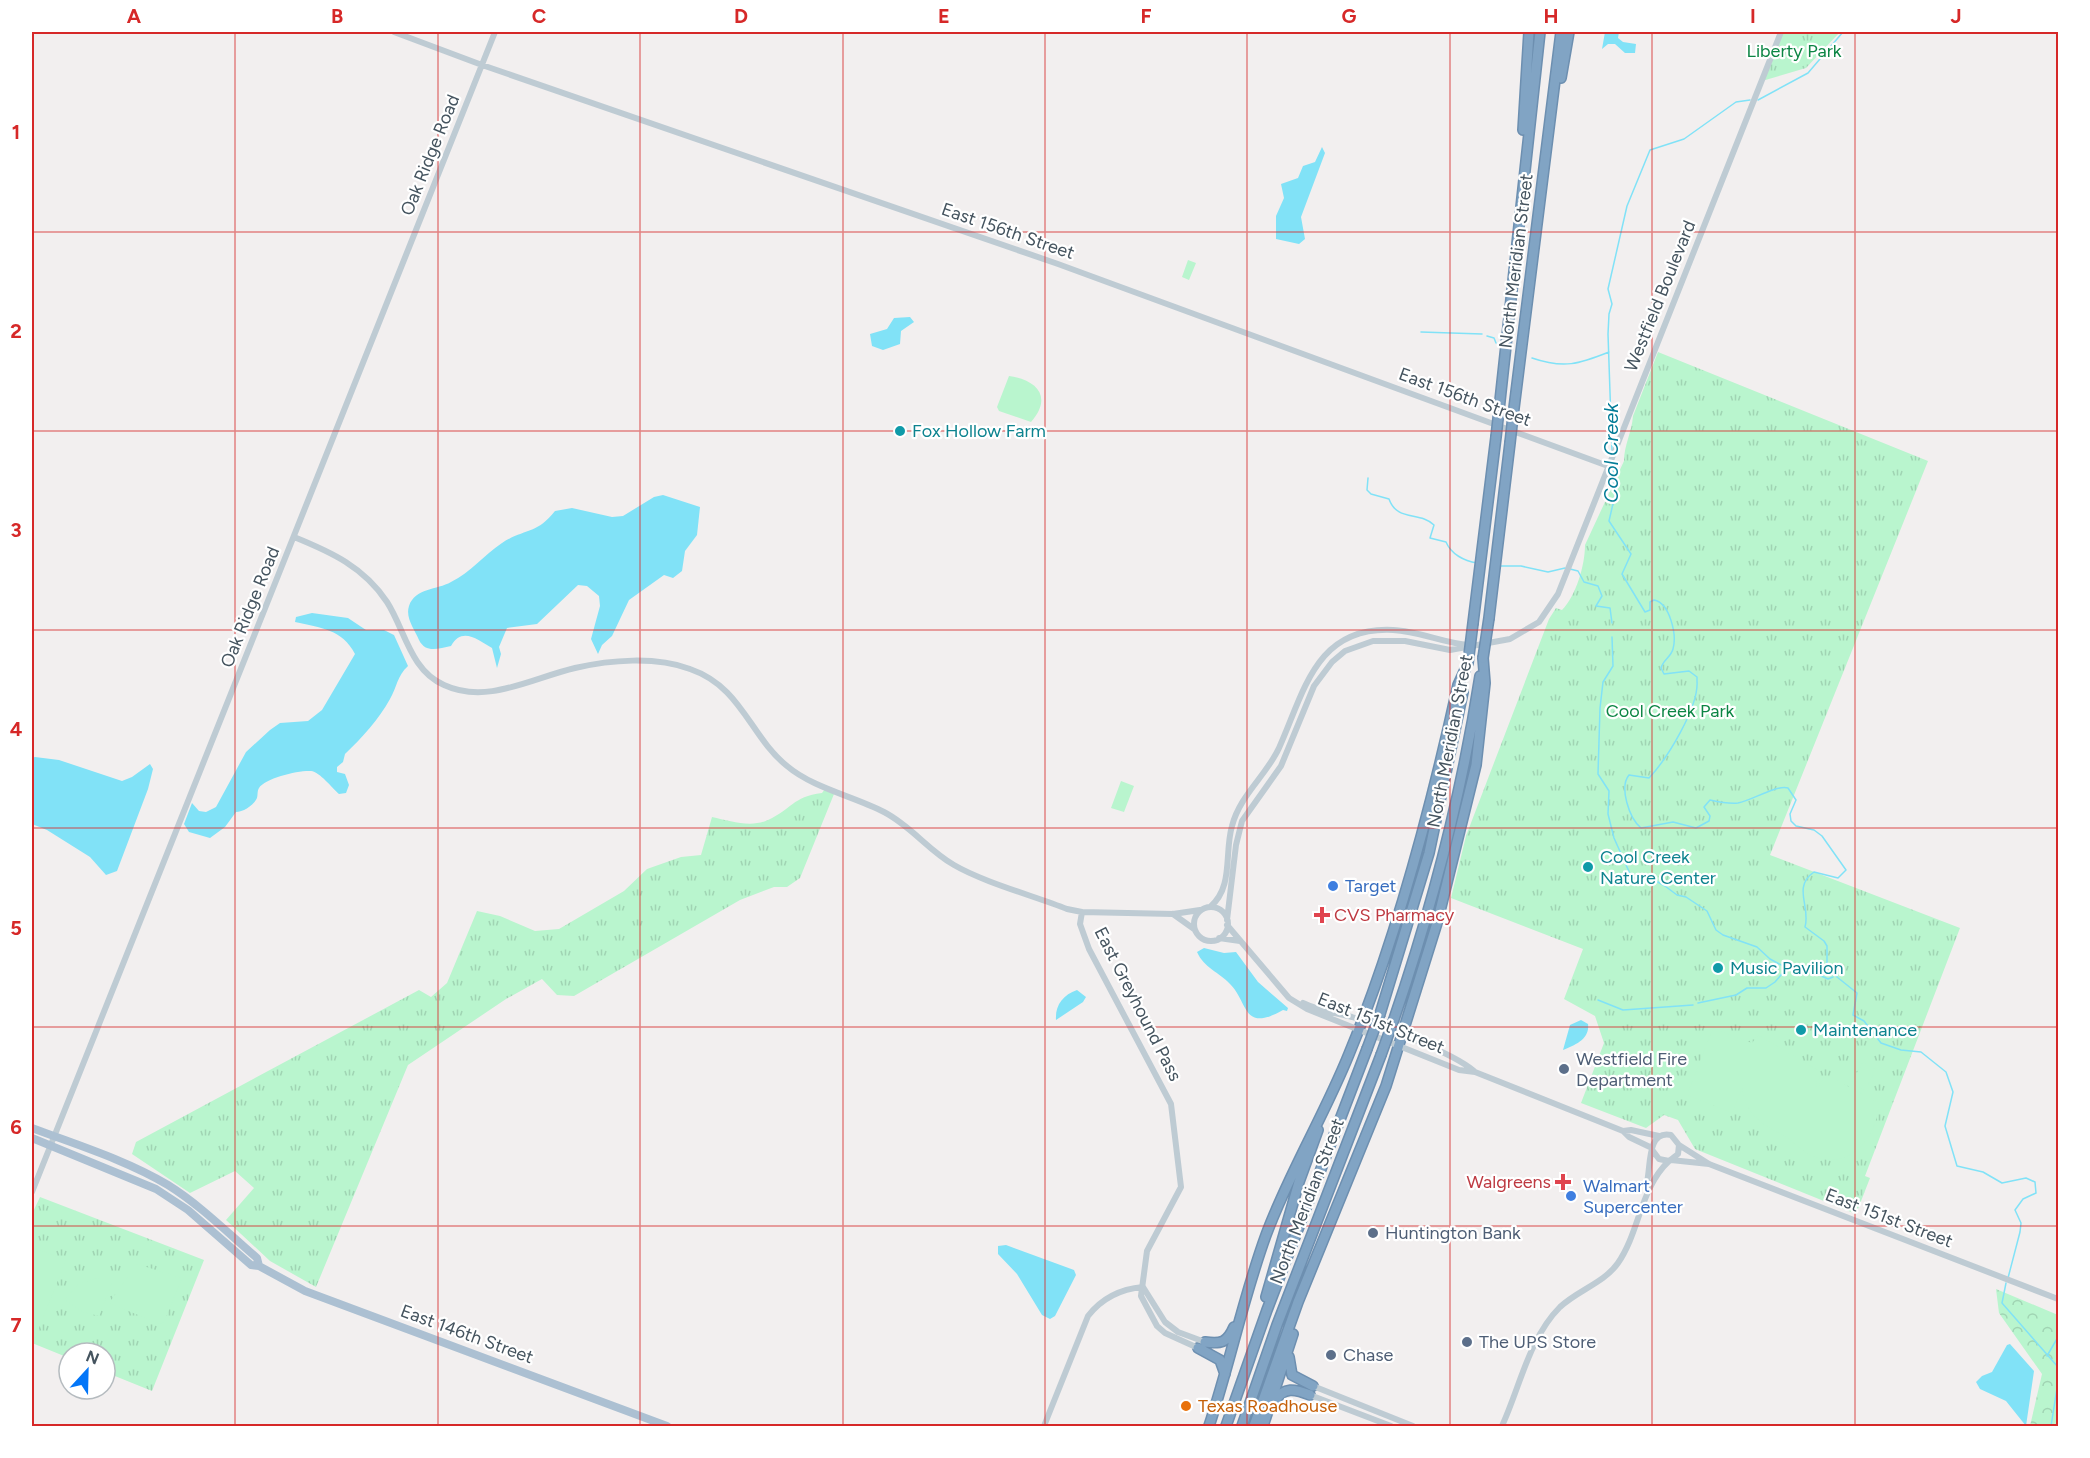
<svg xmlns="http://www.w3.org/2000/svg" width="2090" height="1458" font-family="Figtree,sans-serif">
	<defs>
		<pattern id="grass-tufts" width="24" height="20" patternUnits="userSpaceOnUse" patternTransform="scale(1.5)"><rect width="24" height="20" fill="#b9f5ce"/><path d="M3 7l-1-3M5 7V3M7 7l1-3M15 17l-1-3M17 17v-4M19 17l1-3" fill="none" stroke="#a0d4b3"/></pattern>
		<pattern id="forest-crowns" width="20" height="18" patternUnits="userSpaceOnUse" patternTransform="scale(1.5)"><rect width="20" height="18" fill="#b9f5ce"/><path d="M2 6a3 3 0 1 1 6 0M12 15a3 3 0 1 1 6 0" fill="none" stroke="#a0d4b3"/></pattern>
	</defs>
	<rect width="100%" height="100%" fill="#f2efef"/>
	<!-- grass -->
	<path fill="url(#grass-tufts)" d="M 1781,32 L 1840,32 L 1806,68 L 1762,81 Z
		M 1658,352 L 1928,461 L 1770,855 L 1960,928 L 1865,1176 L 1870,1178 L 1856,1214 L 1695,1149 L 1678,1120 L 1664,1115 L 1646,1128 L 1581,1103 L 1604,1043 L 1595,1016 L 1564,999 L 1583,949 L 1451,898 L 1466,836 L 1549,619 L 1556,608 L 1562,610 C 1576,596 1585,565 1585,545 L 1624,461 C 1624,445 1632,432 1633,416 Z
		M 825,789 L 834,794 L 800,878 L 787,887 L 774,887 L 740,900 L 574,996 L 557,995 L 542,979 L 506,999 L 408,1065 L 316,1287 L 270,1261 L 226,1220 L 254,1188 L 235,1171 L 190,1193 L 132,1154 L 136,1142 L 419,990 L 431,997 L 447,983 L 477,911 L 500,916 L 535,931 L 559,929 L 624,891 L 647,869 L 681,857 L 701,855 L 712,817 C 730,821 751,828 768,820 C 792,809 792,797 822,793 Z
		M 40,1197 L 204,1260 L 152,1391 L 105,1372 L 105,1353 L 69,1353 L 69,1358 L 32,1343 L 32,1214 Z"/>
	<!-- forest -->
	<path fill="url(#forest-crowns)" d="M 1996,1289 L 2058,1315 L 2058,1426 L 2030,1426 L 2042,1374 L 1999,1313 Z"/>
	<!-- garden -->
	<path fill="#b9f5ce" d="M 1188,260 L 1196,263 L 1189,280 L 1182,277 Z
		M 1009,376 C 1037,380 1053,397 1031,422 L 999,411 L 997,407 Z
		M 1121,781 L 1134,786 L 1124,812 L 1111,808 Z
		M 1713,1028 L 1752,1043 L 1758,1035 L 1819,1071 L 1821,1075 L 1815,1085 L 1818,1087 L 1824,1077 L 1829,1076 L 1879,1103 C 1877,1138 1850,1171 1812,1156 C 1801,1151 1795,1143 1786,1137 C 1763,1125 1746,1116 1742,1088 L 1732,1113 L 1687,1095 Z
		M 1863,1062 L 1876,1070 L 1865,1090 L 1851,1083 Z
		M 32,1247 L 66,1260 L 35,1338 L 32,1336 Z
		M 137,1264 L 182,1278 L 164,1322 L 160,1324 L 109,1303 Z
		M 97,1278 L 112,1283 L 99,1316 L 83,1312 L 65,1300 L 78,1284 Z"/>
	<!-- water -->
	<path fill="#81e2f7" d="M 1605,32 L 1619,32 L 1618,38 L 1623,42 L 1636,44 L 1635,53 L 1625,53 L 1615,44 L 1608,44 L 1602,49 Z
		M 1322,147 L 1325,153 L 1301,217 L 1305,239 L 1299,244 L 1276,239 L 1276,216 L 1284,198 L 1281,184 L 1298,178 L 1303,166 L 1315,162 Z
		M 910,317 L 914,322 L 901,331 L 900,344 L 883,350 L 872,346 L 870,334 L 887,329 L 894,318 Z
		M 663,495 L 700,507 L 697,535 L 685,551 L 682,571 L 673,578 L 664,575 L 629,600 L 612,636 L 602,645 L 598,654 L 591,639 L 600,606 L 599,596 L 587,586 L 578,585 L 537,624 L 507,628 L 499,647 L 501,654 L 497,668 L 492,648 C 478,640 462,626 451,646 C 439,648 426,654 419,640 C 415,630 405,618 409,606 C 415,588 437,590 451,582 C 471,572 484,555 502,543 C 525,528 536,535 555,511 L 572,508 L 612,517 L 623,516 L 654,497 Z
		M 312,613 L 348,618 L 366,630 L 384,630 L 394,635 L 408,666 C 397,676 397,687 390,699 C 379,719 362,738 345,754 L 343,762 L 337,767 L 337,772 L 345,774 L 349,785 L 346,793 L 339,794 C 332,788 320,772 311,771 C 299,770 265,778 259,788 C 257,791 258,795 257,798 C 254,805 243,812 236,812 L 225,827 L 210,838 L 189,832 L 184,824 L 192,803 L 199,811 L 206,812 L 216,807 L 246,752 L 270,730 L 280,723 L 308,721 L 322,710 L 355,654 C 342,629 321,628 295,622 L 296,617 Z
		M 35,757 L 59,760 L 122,781 L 132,777 L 150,764 L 153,769 L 148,789 L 117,871 L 106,875 L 90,857 L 47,830 L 32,824 L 32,758 Z
		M 1204,948 L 1224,953 L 1236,952 L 1258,982 L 1288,1008 L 1287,1011 L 1283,1010 C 1242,1033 1249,1003 1230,984 C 1219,972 1204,968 1197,952 Z
		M 1077,990 L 1086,997 L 1083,1002 L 1056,1020 C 1055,1005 1063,995 1077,990 Z
		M 1581,1020 L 1588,1024 C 1590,1039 1575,1045 1563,1050 L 1570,1025 Z
		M 1006,1245 L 1074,1270 L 1076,1275 L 1055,1316 L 1050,1319 L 1042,1315 L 1017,1274 L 998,1254 L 998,1246 Z
		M 2010,1344 L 2034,1371 L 2026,1426 L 2006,1401 L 1980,1389 L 1976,1382 L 1982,1376 L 1992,1372 L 2007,1345 Z"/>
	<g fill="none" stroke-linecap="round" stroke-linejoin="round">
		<!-- stream -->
		<path stroke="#81e2f7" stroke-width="1.5" d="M 1758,100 L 1808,73 L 1843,32
			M 1421,332 L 1482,334
			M 1487,336 L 1494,338 L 1496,343
			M 1532,358 C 1564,369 1579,364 1609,352
			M 1612,451 L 1608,334 L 1609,314 L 1612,304 L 1608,289 L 1627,206 L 1650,150 L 1684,139 L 1736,102 L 1750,100
			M 1613,462 L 1615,495 L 1609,521 L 1631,554 L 1622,574 L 1645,612 L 1650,610 L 1650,602 L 1654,600 C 1670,603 1677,635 1673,649 C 1671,657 1663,660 1661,668 L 1664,674 L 1689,671 L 1697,677 L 1697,681 C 1699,707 1667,759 1649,778 L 1629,775 C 1619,787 1629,818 1641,828 L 1673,822 L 1696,828 L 1709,821 L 1710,816 L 1704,807 L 1710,800 C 1719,802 1729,804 1738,803 C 1753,800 1775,785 1788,788 L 1796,800 L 1790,814 L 1791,821 L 1796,826 L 1814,830 L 1822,836 L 1846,870 L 1838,878 L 1814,872 C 1792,887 1811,907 1805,927 L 1824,941 L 1827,946 L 1827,963 L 1832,973 L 1857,993 L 1853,1015 L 1864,1021 L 1881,1043 L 1901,1050 L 1921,1052 L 1946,1072 L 1953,1092 L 1945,1126 L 1957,1166 L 1983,1172 L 2002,1183 L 2026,1178 L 2035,1182 L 2036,1193 L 2023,1199 L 2015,1210 L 2021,1223 L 2020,1232 L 2008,1278
			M 1368,478 L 1367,490 L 1371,494 L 1389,499 C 1397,522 1420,511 1434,525 L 1430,538 L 1446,542 C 1451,554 1464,561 1477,563
			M 1500,566 L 1521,566 L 1548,572 L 1565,568
			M 1570,569 L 1578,571 L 1584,582 L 1598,586 L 1602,596 L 1596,606 L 1610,608 L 1612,623
			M 1612,637 L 1613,666 L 1603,682 L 1600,708 L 1598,774 L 1609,791 L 1608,814 L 1614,838 L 1631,876 L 1638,880 L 1656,881 L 1665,886 L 1677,895 L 1686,897 L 1707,911 L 1716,930 L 1723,935 L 1757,947 L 1770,959 L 1787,968 L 1803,970
			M 1808,970 L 1828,979 L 1833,977
			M 1598,1000 L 1623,1010 L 1693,1005
			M 1698,1003 L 1736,995 L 1747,988 L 1766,988 L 1775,982 L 1787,968
			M 2006,1283 L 2002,1303 L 2058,1367
			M 2047,1356 L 2058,1337
			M 2051,1426 L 2058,1382"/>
		<!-- highway casing -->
		<g stroke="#6d8fb0" stroke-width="12">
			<path id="highway" d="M 1561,78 L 1569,32
				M 1523,130 L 1529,32
				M 1499,410 L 1540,32
				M 1513,416 L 1561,32
				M 1489,618 L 1510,443
				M 1473,623 L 1496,437
				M 1380,1014 L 1429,853 L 1463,692
				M 1394,1019 C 1432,908 1462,793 1480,676
				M 1266,1297 L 1299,1182 L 1318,1130
				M 1205,1342 C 1221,1344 1227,1343 1234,1327
				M 1198,1348 L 1220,1360 L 1225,1374
				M 1289,1357 L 1292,1375 L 1313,1386
				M 1274,1402 C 1284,1386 1295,1389 1310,1395
				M 1209,1426 C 1230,1363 1243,1298 1266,1235 C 1289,1173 1324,1116 1349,1054 C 1397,938 1431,808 1458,685 L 1468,663
				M 1226,1426 L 1267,1310 L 1367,1049
				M 1242,1426 L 1277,1325 L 1381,1055
				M 1254,1426 L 1298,1302 L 1386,1086 L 1437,923 L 1476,765 L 1485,683 L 1483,658
				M 1263,1426 L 1293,1334"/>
		</g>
		<!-- minor -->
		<path stroke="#becbd3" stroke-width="6" d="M 394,32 L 482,65 L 1058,264 L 1608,466
			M 294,537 C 331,552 364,567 387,602 C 405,630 410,670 444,685 C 487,705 532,678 575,668 C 610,660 655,656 690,669 C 742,687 749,735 787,766 C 813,788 853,796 884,812 C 911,826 928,850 954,865 C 983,882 1034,896 1067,909 L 1082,912 L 1080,924 L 1089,949 L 1171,1104 L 1181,1187 L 1147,1251 L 1141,1296 L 1157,1326 L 1165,1333 L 1198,1348
			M 1210,907 C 1234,887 1224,853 1232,826 C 1240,795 1266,776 1279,748 C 1304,693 1315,626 1393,630 C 1419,631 1443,643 1469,645
			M1194 924a17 17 0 1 1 34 0a17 17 0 1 1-34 0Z
			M 1082,912 L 1173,914 L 1200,910
			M 1173,914 L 1194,929
			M 1227,920 L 1236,845 L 1242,821 L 1281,766 L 1314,686 L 1332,662 L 1345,651 L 1373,641 L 1405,641 L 1450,650 L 1510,639 L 1539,622 L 1558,594 L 1781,32
			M 1227,925 L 1289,998 L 1307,1009 L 1459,1070 L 1475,1072 L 1623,1131 L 1629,1137 L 1652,1148
			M 1219,938 L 1240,941
			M 1303,1003 C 1319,1011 1336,1013 1352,1017 C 1381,1026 1452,1052 1474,1071
			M 1623,1131 L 1631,1130 L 1659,1136
			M 1679,1145 L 1709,1164 L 2058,1299
			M 1671,1160 L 1709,1164
			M 1648,1188 L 1647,1182 C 1651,1165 1647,1130 1671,1135 L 1679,1145 L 1678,1154 L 1669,1161 L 1659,1159 L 1653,1151
			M 32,1192 L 495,32
			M 1143,1287 L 1165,1322 L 1178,1332 L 1205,1342
			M 1313,1386 L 1413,1426
			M 1310,1395 L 1391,1426
			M 1044,1426 L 1088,1316 C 1102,1298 1120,1289 1143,1287
			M 1502,1426 C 1520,1387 1529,1338 1560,1307 C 1578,1290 1604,1283 1618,1263 C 1640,1231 1640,1188 1669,1161"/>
		<!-- major -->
		<path stroke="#acc0d2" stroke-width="8" d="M 32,1128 C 77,1145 126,1160 168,1185 C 200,1205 228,1233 257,1258 L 259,1266
			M 32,1138 L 156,1189 L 188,1210 L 251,1265 L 259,1266 L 305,1291 L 667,1426"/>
		<!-- highway -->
		<use href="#highway" stroke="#81a4c4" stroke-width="9"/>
		<!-- highway-bridge casing -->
		<g stroke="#6d8fb0" stroke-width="12" stroke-linecap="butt">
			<path id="highway-bridge" d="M 1496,437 L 1499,410
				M 1510,443 L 1513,416
				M 1483,658 L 1489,618
				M 1468,663 L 1473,623
				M 1367,1049 L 1380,1014
				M 1381,1055 L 1394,1019"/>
		</g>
		<!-- highway-bridge -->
		<use href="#highway-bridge" stroke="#81a4c4" stroke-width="9"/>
	</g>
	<!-- grid -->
	<path fill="none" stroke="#d62828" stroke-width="1.5" stroke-opacity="0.55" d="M 235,32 L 235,1426M 438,32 L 438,1426M 640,32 L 640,1426M 843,32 L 843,1426M 1045,32 L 1045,1426M 1247,32 L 1247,1426M 1450,32 L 1450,1426M 1652,32 L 1652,1426M 1855,32 L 1855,1426M 32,232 L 2058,232M 32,431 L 2058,431M 32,630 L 2058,630M 32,828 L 2058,828M 32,1027 L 2058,1027M 32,1226 L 2058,1226"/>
	<!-- markers -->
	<g fill="#0f9aa8" stroke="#fff" stroke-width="2">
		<circle cx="900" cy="431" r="6"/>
		<circle cx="1588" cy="867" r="6"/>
		<circle cx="1718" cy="968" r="6"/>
		<circle cx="1801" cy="1030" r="6"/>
	</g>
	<g fill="#3f7fe0" stroke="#fff" stroke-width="2">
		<circle cx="1333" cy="886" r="6"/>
		<circle cx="1571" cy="1196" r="6"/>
	</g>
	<g fill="#e0444e" stroke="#fff" stroke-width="2">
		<path d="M1319 906h6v6h6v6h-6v6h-6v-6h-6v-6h6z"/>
		<path d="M1560 1173h6v6h6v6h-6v6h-6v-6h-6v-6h6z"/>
	</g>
	<g fill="#5c6f8a" stroke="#fff" stroke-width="2">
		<circle cx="1564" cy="1069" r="6"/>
		<circle cx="1373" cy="1233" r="6"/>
		<circle cx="1467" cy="1342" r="6"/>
		<circle cx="1331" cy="1355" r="6"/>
	</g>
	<circle fill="#e8710a" stroke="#fff" stroke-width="2" cx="1186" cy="1406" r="6"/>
	<g text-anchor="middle" stroke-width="4.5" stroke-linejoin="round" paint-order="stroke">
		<!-- park labels -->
		<g font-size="18" fill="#0c8544" stroke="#fff">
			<text x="1794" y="57">Liberty Park</text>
			<text x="1670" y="717">Cool Creek Park</text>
		</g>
		<!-- street labels -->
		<g font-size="18" fill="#45545f" stroke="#fff">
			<text transform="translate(430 155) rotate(-68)" y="6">Oak Ridge Road</text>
			<text transform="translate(1008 231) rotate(19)" y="6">East 156th Street</text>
			<text transform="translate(1516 261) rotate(-83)" y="6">North Meridian Street</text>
			<text transform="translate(1660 296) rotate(-68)" y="6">Westfield Boulevard</text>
			<text transform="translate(1465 397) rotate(20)" y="6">East 156th Street</text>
			<text transform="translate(250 607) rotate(-68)" y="6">Oak Ridge Road</text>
			<text transform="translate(1450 741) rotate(-79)" y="6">North Meridian Street</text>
			<text transform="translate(1138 1004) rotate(63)" y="6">East Greyhound Pass</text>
			<text transform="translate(1381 1023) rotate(22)" y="6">East 151st Street</text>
			<text transform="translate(1307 1201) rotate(-69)" y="6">North Meridian Street</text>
			<text transform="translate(1889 1218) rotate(21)" y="6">East 151st Street</text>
			<text transform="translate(467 1334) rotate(20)" y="6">East 146th Street</text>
		</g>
		<!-- culture labels -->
		<g font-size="18" fill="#0d838f" stroke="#fff" text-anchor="start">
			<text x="912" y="437">Fox Hollow Farm</text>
			<text x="1600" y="863">Cool Creek<tspan x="1600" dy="21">Nature Center</tspan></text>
			<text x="1730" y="974">Music Pavilion</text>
			<text x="1813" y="1036">Maintenance</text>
		</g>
		<!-- shop labels -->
		<g font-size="18" fill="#366cbe" stroke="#fff" text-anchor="start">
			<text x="1345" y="892">Target</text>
			<text x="1583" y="1192">Walmart<tspan x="1583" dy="21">Supercenter</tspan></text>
		</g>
		<!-- health labels -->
		<g font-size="18" fill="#be3a42" stroke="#fff" text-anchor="start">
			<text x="1334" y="921">CVS Pharmacy</text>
			<text x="1551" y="1188" text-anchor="end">Walgreens</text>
		</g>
		<!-- service labels -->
		<g font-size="18" fill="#4e5e75" stroke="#fff" text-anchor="start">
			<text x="1576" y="1065">Westfield Fire<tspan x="1576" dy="21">Department</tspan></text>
			<text x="1385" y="1239">Huntington Bank</text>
			<text x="1479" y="1348">The UPS Store</text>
			<text x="1343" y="1361">Chase</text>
		</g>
		<!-- food labels -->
		<g font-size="18" fill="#c56008" stroke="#fff" text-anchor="start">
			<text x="1198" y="1412">Texas Roadhouse</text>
		</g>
		<!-- water labels -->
		<g font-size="20" font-style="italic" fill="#037c97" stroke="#fff">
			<text transform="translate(1611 453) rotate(-90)" y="7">Cool Creek</text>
		</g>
	</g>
	<!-- border -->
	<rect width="2090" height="1458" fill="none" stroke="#ffffff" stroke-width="66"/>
	<!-- north arrow -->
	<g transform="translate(87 1371) rotate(22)"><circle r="28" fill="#ffffff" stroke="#b5bbbf" stroke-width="1.5"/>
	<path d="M0-4.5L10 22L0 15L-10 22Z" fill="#0376f8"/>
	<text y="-9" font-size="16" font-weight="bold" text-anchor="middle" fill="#45545f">N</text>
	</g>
	<rect x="33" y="33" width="2024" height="1392" fill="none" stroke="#d62828" stroke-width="2"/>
	<g font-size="20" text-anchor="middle" font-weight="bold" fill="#d62828">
		<text x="134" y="23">A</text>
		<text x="337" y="23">B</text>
		<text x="539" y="23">C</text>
		<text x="741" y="23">D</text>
		<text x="944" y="23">E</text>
		<text x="1146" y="23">F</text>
		<text x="1349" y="23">G</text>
		<text x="1551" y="23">H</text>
		<text x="1753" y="23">I</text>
		<text x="1956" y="23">J</text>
		<text x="16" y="139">1</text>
		<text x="16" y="338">2</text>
		<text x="16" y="537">3</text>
		<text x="16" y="736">4</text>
		<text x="16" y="935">5</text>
		<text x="16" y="1134">6</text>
		<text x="16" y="1332">7</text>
	</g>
</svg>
